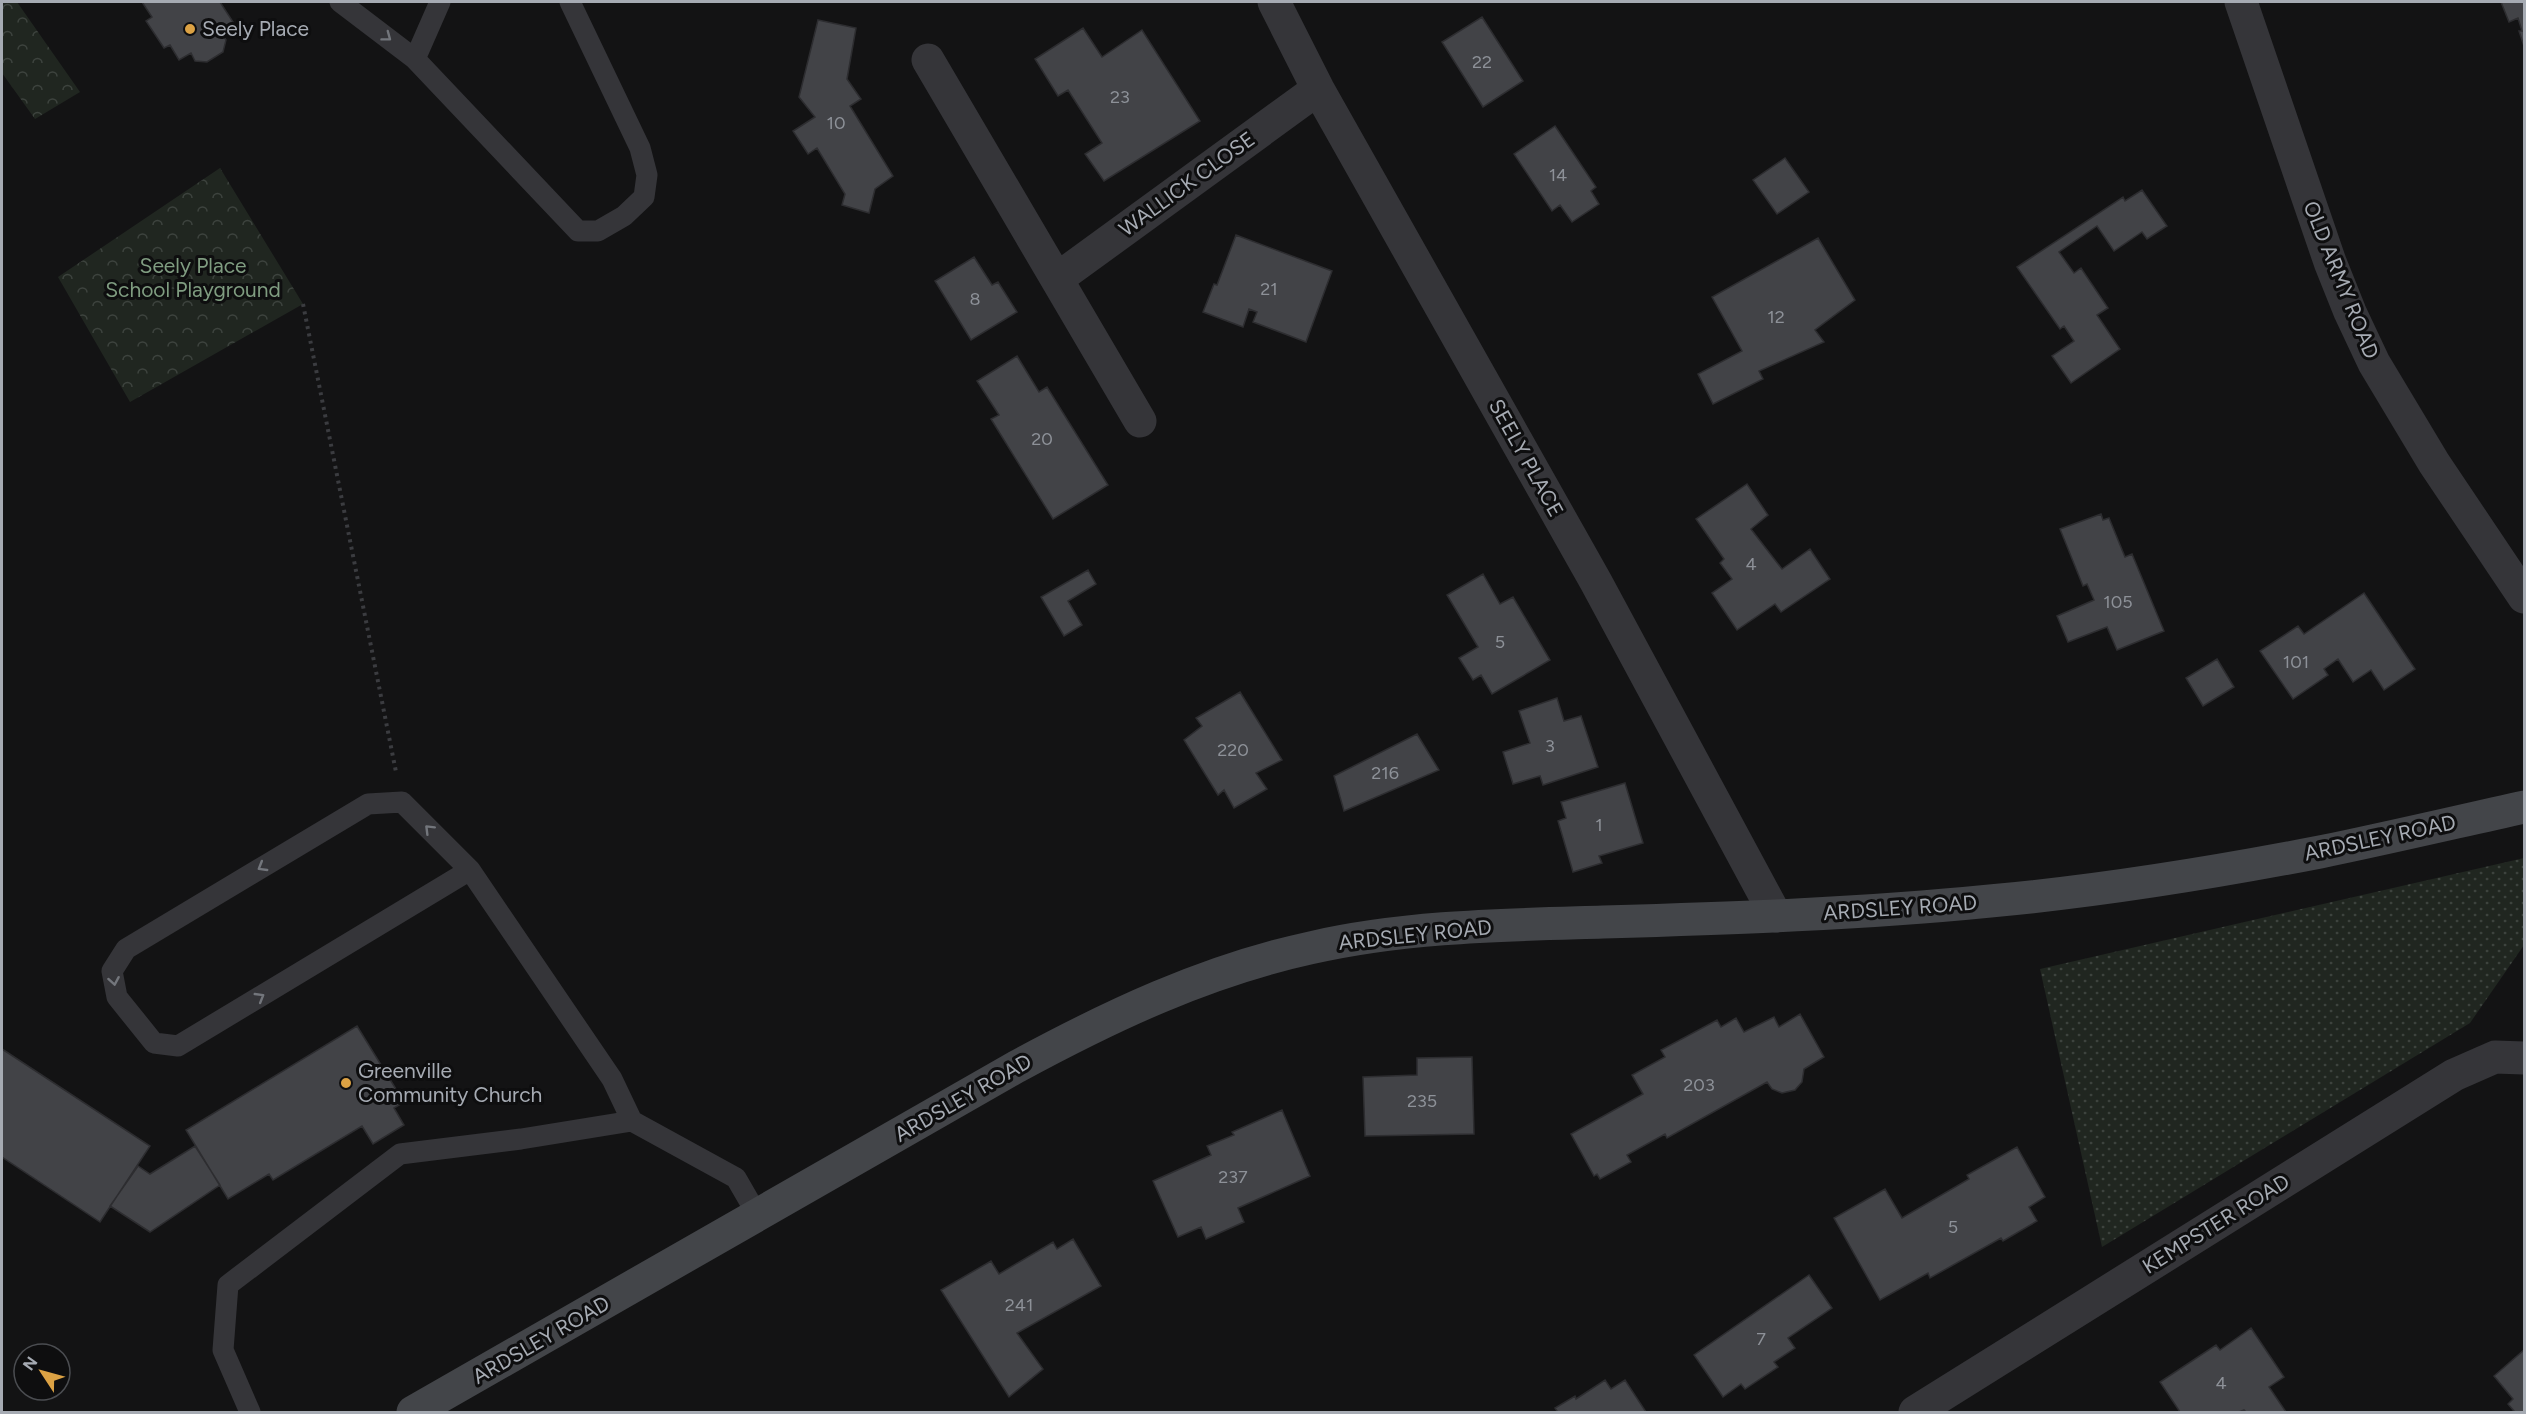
<svg xmlns="http://www.w3.org/2000/svg" width="2526" height="1414" font-family="Figtree,sans-serif">
	<defs>
		<pattern id="grass-dots" width="8" height="8" patternUnits="userSpaceOnUse" patternTransform="scale(1.5)"><rect width="8" height="8" fill="#202620"/><path d="M2 2h.1M6 6h.1" fill="none" stroke="#3d433e" stroke-width="1.8" stroke-linecap="round"/></pattern>
		<pattern id="forest-crowns" width="20" height="18" patternUnits="userSpaceOnUse" patternTransform="scale(1.5)"><rect width="20" height="18" fill="#202620"/><path d="M2 6a3 3 0 1 1 6 0M12 15a3 3 0 1 1 6 0" fill="none" stroke="#3d433e"/></pattern>
	</defs>
	<rect width="100%" height="100%" fill="#131314"/>
	<!-- grass -->
	<path fill="url(#grass-dots)" d="M 2524,858 L 2524,945 L 2470,1023 L 2102,1247 L 2040,969 Z"/>
	<!-- forest -->
	<path fill="url(#forest-crowns)" d="M 2,2 L 17,2 L 80,92 L 35,119 L 2,73 Z
		M 220,168 L 303,304 L 130,402 L 58,277 Z"/>
	<!-- building -->
	<path fill="#424347" stroke="#2d2d30" stroke-width="1.5" d="M 142,2 L 220,2 L 235,25 L 222,34 L 226,40 L 223,52 L 207,62 L 195,61 L 191,53 L 179,60 L 170,45 L 164,48 L 146,21 L 152,17 Z
		M 2501,2 L 2524,2 L 2524,46 L 2519,31 L 2522,31 L 2518,18 L 2509,22 Z
		M 1482,17 L 1523,81 L 1483,107 L 1442,42 Z
		M 818,20 L 856,28 L 847,79 L 861,99 L 850,106 L 893,176 L 875,189 L 869,213 L 842,205 L 845,194 L 817,148 L 808,154 L 793,131 L 815,117 L 799,97 Z
		M 1083,28 L 1102,57 L 1142,30 L 1200,121 L 1104,181 L 1085,154 L 1102,143 L 1068,90 L 1058,96 L 1035,59 Z
		M 1555,126 L 1596,187 L 1591,191 L 1599,204 L 1572,222 L 1560,205 L 1552,211 L 1514,154 Z
		M 1785,158 L 1809,192 L 1777,214 L 1753,180 Z
		M 2142,190 L 2167,226 L 2147,239 L 2142,232 L 2114,251 L 2097,226 L 2059,252 L 2074,273 L 2081,268 L 2108,308 L 2097,315 L 2120,349 L 2071,383 L 2052,356 L 2074,341 L 2064,326 L 2060,329 L 2017,267 L 2123,197 L 2125,201 Z
		M 1236,235 L 1332,271 L 1306,342 L 1253,322 L 1257,312 L 1249,309 L 1243,327 L 1203,312 L 1214,284 L 1217,285 Z
		M 1818,238 L 1855,300 L 1815,330 L 1824,342 L 1759,371 L 1763,379 L 1713,404 L 1698,374 L 1742,351 L 1712,297 Z
		M 974,257 L 992,285 L 998,282 L 1017,312 L 971,340 L 935,281 Z
		M 1017,356 L 1039,392 L 1047,387 L 1108,485 L 1053,519 L 991,419 L 999,415 L 977,381 Z
		M 1747,484 L 1768,515 L 1751,529 L 1782,569 L 1810,549 L 1830,579 L 1781,612 L 1775,604 L 1737,630 L 1712,593 L 1732,579 L 1720,563 L 1724,559 L 1696,519 Z
		M 2101,514 L 2103,520 L 2109,518 L 2125,557 L 2132,554 L 2164,631 L 2117,650 L 2107,627 L 2068,642 L 2057,616 L 2094,600 L 2087,584 L 2083,586 L 2060,529 Z
		M 1088,570 L 1096,584 L 1068,601 L 1082,625 L 1064,636 L 1041,597 Z
		M 1483,574 L 1500,604 L 1513,597 L 1550,660 L 1492,694 L 1481,675 L 1473,680 L 1459,658 L 1478,647 L 1447,595 Z
		M 2364,593 L 2415,669 L 2384,690 L 2371,670 L 2353,682 L 2338,659 L 2324,669 L 2328,675 L 2293,699 L 2260,651 L 2298,626 L 2304,634 Z
		M 2217,659 L 2234,687 L 2203,706 L 2186,678 Z
		M 1240,692 L 1282,760 L 1256,773 L 1267,789 L 1234,808 L 1224,790 L 1218,795 L 1184,740 L 1202,726 L 1196,718 Z
		M 1557,698 L 1564,721 L 1581,716 L 1598,767 L 1543,785 L 1540,776 L 1513,784 L 1503,752 L 1530,743 L 1519,711 Z
		M 1417,734 L 1439,770 L 1344,811 L 1334,776 Z
		M 1625,783 L 1643,843 L 1599,856 L 1602,863 L 1573,872 L 1558,821 L 1566,818 L 1561,802 Z
		M 1800,1014 L 1824,1057 L 1804,1069 L 1802,1082 L 1795,1090 L 1782,1093 L 1772,1089 L 1767,1082 L 1667,1138 L 1665,1134 L 1627,1155 L 1631,1162 L 1600,1179 L 1597,1174 L 1594,1176 L 1571,1134 L 1643,1094 L 1632,1075 L 1665,1057 L 1661,1050 L 1717,1020 L 1721,1027 L 1736,1018 L 1744,1032 L 1774,1017 L 1779,1027 Z
		M 357,1026 L 404,1102 L 394,1108 L 404,1125 L 373,1144 L 362,1126 L 273,1180 L 269,1174 L 228,1199 L 186,1130 Z
		M 2,1049 L 150,1146 L 100,1222 L 2,1157 Z
		M 1472,1057 L 1474,1134 L 1365,1136 L 1363,1077 L 1417,1075 L 1417,1058 Z
		M 1282,1110 L 1310,1176 L 1238,1208 L 1244,1222 L 1206,1239 L 1201,1227 L 1178,1237 L 1153,1181 L 1211,1155 L 1207,1146 L 1234,1135 L 1232,1132 Z
		M 195,1146 L 220,1185 L 150,1232 L 110,1206 L 138,1166 L 150,1174 Z
		M 2017,1147 L 2045,1197 L 2029,1207 L 2037,1221 L 2003,1241 L 2001,1238 L 1930,1278 L 1928,1273 L 1880,1300 L 1834,1218 L 1885,1189 L 1902,1218 L 1969,1179 L 1967,1175 Z
		M 1073,1239 L 1101,1286 L 1017,1333 L 1043,1369 L 1009,1397 L 941,1290 L 991,1261 L 999,1274 L 1053,1242 L 1057,1249 Z
		M 1809,1275 L 1832,1308 L 1788,1338 L 1795,1348 L 1774,1362 L 1778,1367 L 1745,1389 L 1741,1384 L 1723,1397 L 1694,1355 Z
		M 2251,1328 L 2284,1377 L 2269,1387 L 2286,1412 L 2246,1412 L 2244,1410 L 2239,1412 L 2180,1412 L 2160,1382 L 2216,1345 L 2220,1350 Z
		M 2524,1350 L 2524,1412 L 2512,1412 L 2514,1411 L 2508,1404 L 2513,1399 L 2494,1376 Z
		M 1605,1380 L 1611,1389 L 1625,1380 L 1646,1412 L 1554,1412 L 1557,1411 L 1555,1408 L 1575,1396 L 1576,1399 Z"/>
	<g fill="none" stroke-linecap="round" stroke-linejoin="round">
		<!-- path -->
		<path stroke="#3b3c40" stroke-width="4" stroke-dasharray="3 4.5" stroke-linecap="butt" d="M 303,304 L 396,772"/>
		<!-- service -->
		<path stroke="#353539" stroke-width="21" d="M 340,2 L 415,59 L 440,2
			M 415,59 L 578,231 L 598,231 L 624,216 L 644,197 L 647,175 L 640,148 L 570,2
			M 470,870 L 178,1046 L 154,1043 L 117,997 L 112,971 L 126,949 L 368,804 L 402,802 L 470,870 L 612,1079 L 632,1121
			M 250,1412 L 223,1350 L 228,1285 L 400,1154 L 521,1139 L 632,1121 L 736,1178 L 758,1216"/>
		<!-- minor -->
		<path stroke="#353539" stroke-width="33" d="M 1274,2 L 1318,89 L 1596,582 L 1776,916
			M 928,60 L 1140,421
			M 1057,279 L 1318,89
			M 1915,1412 L 2454,1075 L 2495,1057 L 2524,1058"/>
		<!-- tertiary -->
		<path stroke="#353539" stroke-width="33" d="M 2241,2 L 2330,262 L 2350,312 L 2374,363 L 2434,463 L 2524,597"/>
		<!-- secondary -->
		<path stroke="#434549" stroke-width="33" d="M 413,1412 L 1016,1067 C 1110,1016 1205,971 1310,948 C 1406,926 1505,925 1603,922 C 1732,918 1861,914 1990,901 C 2101,891 2211,873 2320,852 C 2388,838 2456,822 2524,807"/>
	</g>
	<!-- one-way arrows -->
	<defs><path id="oneway-chevron" d="M-2-3.5L2.5 0L-2 3.5" fill="none" stroke-width="1.6" stroke-linecap="round" stroke-linejoin="round" transform="scale(1.5)"/></defs>
	<g stroke="#73767c">
		<use href="#oneway-chevron" transform="translate(387 37) rotate(37)"/>
		<use href="#oneway-chevron" transform="translate(429 829) rotate(-135)"/>
		<use href="#oneway-chevron" transform="translate(262 867) rotate(149)"/>
		<use href="#oneway-chevron" transform="translate(114 981) rotate(80)"/>
		<use href="#oneway-chevron" transform="translate(260 997) rotate(-31)"/>
	</g>
	<!-- markers -->
	<g fill="#dca244" stroke="#0e0e0f" stroke-width="2">
		<circle cx="190" cy="29" r="6"/>
		<circle cx="346" cy="1083" r="6"/>
	</g>
	<g text-anchor="middle" stroke-width="6" stroke-linejoin="round" paint-order="stroke">
		<!-- number labels -->
		<g font-size="18" fill="#8d9198">
			<text x="1482" y="68">22</text>
			<text x="1120" y="103">23</text>
			<text x="836" y="129">10</text>
			<text x="1558" y="181">14</text>
			<text x="1269" y="295">21</text>
			<text x="975" y="305">8</text>
			<text x="1776" y="323">12</text>
			<text x="1042" y="445">20</text>
			<text x="1751" y="570">4</text>
			<text x="2118" y="608">105</text>
			<text x="1500" y="648">5</text>
			<text x="2296" y="668">101</text>
			<text x="1550" y="752">3</text>
			<text x="1233" y="756">220</text>
			<text x="1385" y="779">216</text>
			<text x="1599" y="831">1</text>
			<text x="1699" y="1091">203</text>
			<text x="1422" y="1107">235</text>
			<text x="1233" y="1183">237</text>
			<text x="1953" y="1233">5</text>
			<text x="1019" y="1311">241</text>
			<text x="1761" y="1345">7</text>
			<text x="2221" y="1389">4</text>
		</g>
		<!-- poi labels -->
		<g font-size="21" fill="#a6abb3" stroke="#0e0e0f" text-anchor="start">
			<text x="202" y="36">Seely Place</text>
			<text x="358" y="1078">Greenville<tspan x="358" dy="24">Community Church</tspan></text>
		</g>
		<!-- street labels -->
		<g font-size="21" fill="#a6abb3" stroke="#0e0e0f">
			<text transform="translate(1187 184) rotate(-36)" y="7">WALLICK CLOSE</text>
			<text transform="translate(2341 280) rotate(68)" y="7">OLD ARMY ROAD</text>
			<text transform="translate(1526 458) rotate(61)" y="7">SEELY PLACE</text>
			<text transform="translate(2380 838) rotate(-12)" y="7">ARDSLEY ROAD</text>
			<text transform="translate(1900 908) rotate(-4)" y="7">ARDSLEY ROAD</text>
			<text transform="translate(1415 935) rotate(-6)" y="7">ARDSLEY ROAD</text>
			<text transform="translate(963 1098) rotate(-30)" y="7">ARDSLEY ROAD</text>
			<text transform="translate(2216 1224) rotate(-32)" y="7">KEMPSTER ROAD</text>
			<text transform="translate(541 1340) rotate(-30)" y="7">ARDSLEY ROAD</text>
		</g>
		<!-- park labels -->
		<g font-size="21" fill="#7f9c80" stroke="#0e0e0f">
			<text x="193" y="273">Seely Place<tspan x="193" dy="24">School Playground</tspan></text>
		</g>
	</g>
	<!-- border -->
	<rect width="2526" height="1414" fill="none" stroke="#a6abb3" stroke-width="6"/>
	<!-- north arrow -->
	<g transform="translate(42 1372) rotate(306)"><circle r="28" fill="#0e0e0f" stroke="#4b4d51" stroke-width="1.5"/>
	<path d="M0-4.5L10 22L0 15L-10 22Z" fill="#dca244"/>
	<text y="-9" font-size="16" font-weight="bold" text-anchor="middle" fill="#a6abb3">N</text>
	</g>
</svg>
